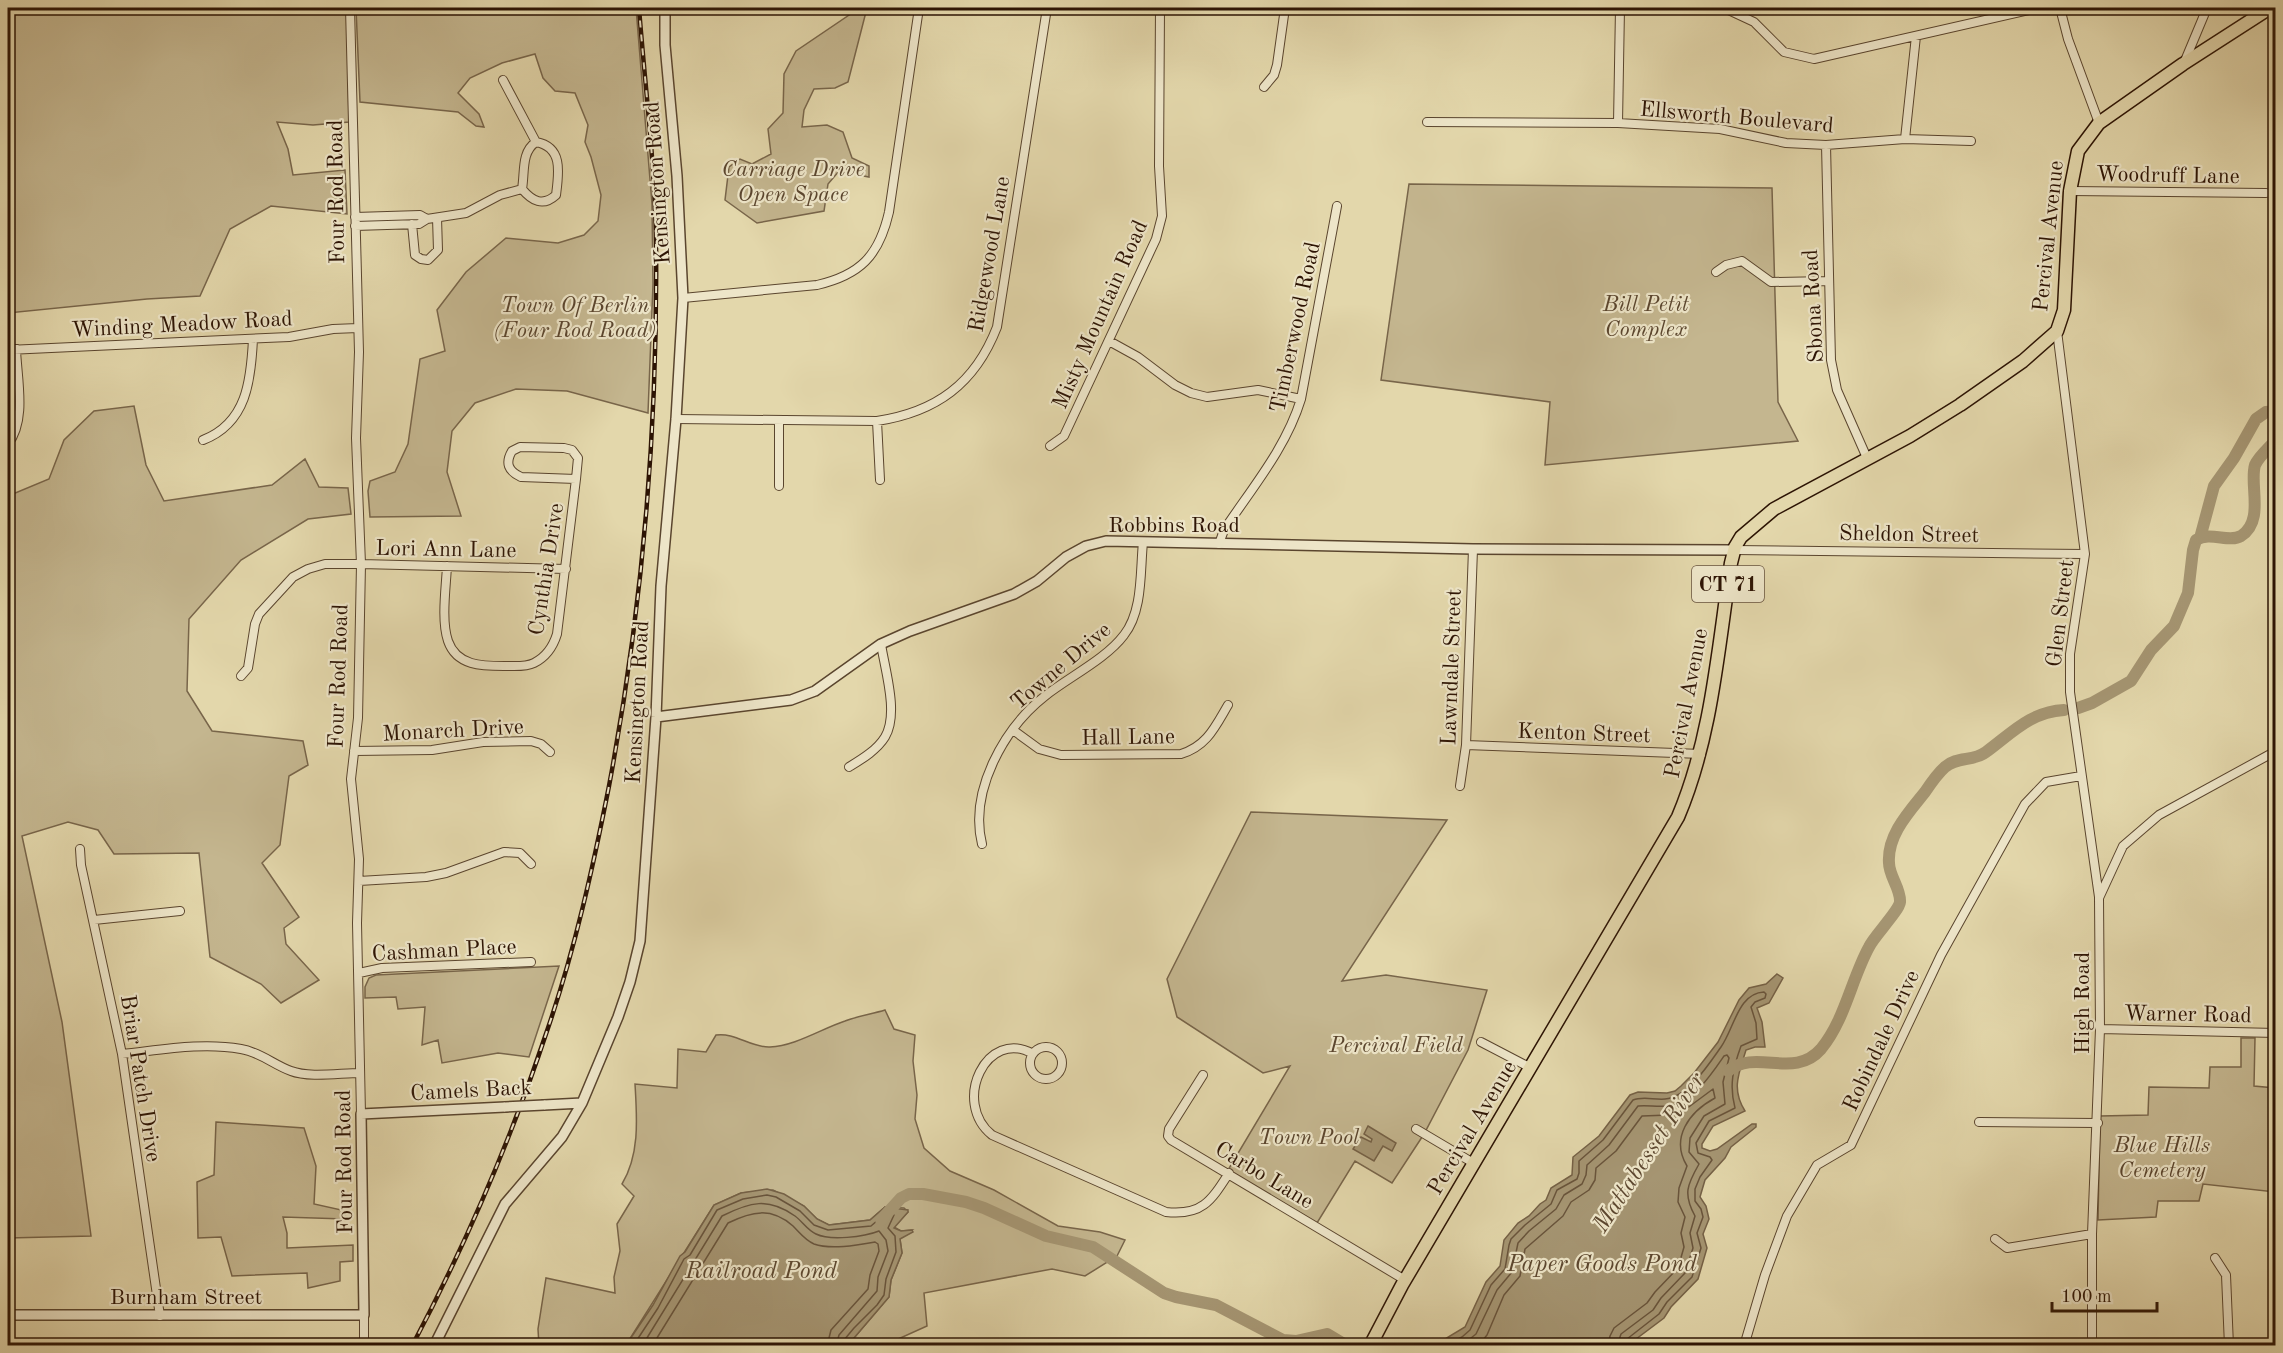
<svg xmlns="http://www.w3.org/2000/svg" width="2283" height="1353" font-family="'Old Standard TT',serif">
	<rect width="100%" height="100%" fill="#e3d7ab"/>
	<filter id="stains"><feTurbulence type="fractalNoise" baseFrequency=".00333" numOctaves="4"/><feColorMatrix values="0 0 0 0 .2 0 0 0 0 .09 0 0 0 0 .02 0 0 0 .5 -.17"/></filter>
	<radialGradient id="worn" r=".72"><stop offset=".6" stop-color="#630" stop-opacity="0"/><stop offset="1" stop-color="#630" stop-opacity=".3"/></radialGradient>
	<!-- green -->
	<path fill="#c4b68f" stroke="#78654a" stroke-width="1.5" d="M 8,8 L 347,8 L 349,122 L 313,125 L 277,122 L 288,149 L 293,175 L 345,170 L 347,214 L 271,206 L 230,229 L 200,296 L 147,299 L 8,313 Z
		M 356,8 L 636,8 L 652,204 L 653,284 L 648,413 L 567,391 L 516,389 L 475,403 L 452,431 L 447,472 L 461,516 L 370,517 L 368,491 L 370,481 L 395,472 L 408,444 L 420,359 L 445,351 L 437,310 L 466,272 L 506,238 L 558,243 L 584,235 L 598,221 L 601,195 L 591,157 L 585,142 L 588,125 L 575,93 L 555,91 L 543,78 L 535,54 L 502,63 L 470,78 L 458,93 L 479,114 L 484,127 L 476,126 L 458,112 L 360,102 Z
		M 854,8 L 867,8 L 848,82 L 835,88 L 814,89 L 804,110 L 802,127 L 827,125 L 843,132 L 852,158 L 869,166 L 869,177 L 839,171 L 828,184 L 824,211 L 757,223 L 725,200 L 729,167 L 740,159 L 752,164 L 771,154 L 768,129 L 783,113 L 784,74 L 796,51 L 852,13 Z
		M 1409,184 L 1772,188 L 1778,402 L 1798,441 L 1545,465 L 1550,402 L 1381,380 Z
		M 134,406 L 146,465 L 164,501 L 272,485 L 305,459 L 319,487 L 348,488 L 351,514 L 308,519 L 241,560 L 189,619 L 187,691 L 212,731 L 303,741 L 308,765 L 289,776 L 280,845 L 262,863 L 299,917 L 284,928 L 286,944 L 319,980 L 281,1003 L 261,984 L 210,957 L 199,853 L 114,854 L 98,830 L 68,822 L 22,836 L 62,1022 L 91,1236 L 8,1238 L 8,496 L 49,479 L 64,440 L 94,411 Z
		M 1251,812 L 1447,820 L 1342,981 L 1386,975 L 1487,990 L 1468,1050 L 1424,1134 L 1392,1183 L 1355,1161 L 1317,1223 L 1228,1170 L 1290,1066 L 1263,1073 L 1177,1017 L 1167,979 Z
		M 559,966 L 529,1057 L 498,1053 L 442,1063 L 438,1040 L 422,1045 L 425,1007 L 398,1009 L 396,997 L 365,998 L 365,987 L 369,978 L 376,975 Z
		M 885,1010 L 894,1029 L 915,1035 L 913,1061 L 917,1095 L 915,1119 L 924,1148 L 950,1171 L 994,1190 L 1058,1226 L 1100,1232 L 1125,1240 L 1117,1256 L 1085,1276 L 1052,1269 L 924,1293 L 927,1326 L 885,1345 L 848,1345 L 889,1297 L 891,1280 L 902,1253 L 900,1239 L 912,1230 L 901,1231 L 894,1227 L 908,1212 L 904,1208 L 885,1207 L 870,1220 L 829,1225 L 817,1219 L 804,1206 L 773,1190 L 741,1193 L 714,1205 L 626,1345 L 539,1346 L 538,1329 L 546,1278 L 615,1293 L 614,1277 L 620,1251 L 617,1224 L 634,1196 L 622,1184 C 640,1154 637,1118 635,1084 L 677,1088 L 678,1049 L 706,1052 L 716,1035 C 735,1032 751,1048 770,1047 C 795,1046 821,1029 845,1021 C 858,1016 872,1014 885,1010 Z
		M 2241,1038 L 2255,1038 L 2254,1086 L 2275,1088 L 2275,1192 L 2203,1184 L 2199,1201 L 2158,1201 L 2156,1217 L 2098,1220 L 2100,1116 L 2148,1115 L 2149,1087 L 2209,1088 L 2210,1067 L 2241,1067 Z
		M 216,1122 L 304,1128 L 316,1166 L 314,1204 L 346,1211 L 345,1219 L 283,1217 L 287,1233 L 287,1248 L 353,1245 L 353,1261 L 340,1262 L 340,1281 L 308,1288 L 307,1273 L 232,1276 L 221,1237 L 198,1238 L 197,1182 L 214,1175 Z"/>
	<!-- water -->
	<path fill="#a59572" stroke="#756146" stroke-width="1.5" d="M 1777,974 L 1783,978 L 1769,1003 L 1757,1008 L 1762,1022 L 1765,1047 L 1755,1047 L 1746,1050 C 1739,1073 1731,1089 1745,1111 L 1713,1126 L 1702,1144 L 1702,1148 L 1710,1151 L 1717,1149 L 1752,1124 L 1756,1124 L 1756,1127 L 1731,1147 L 1725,1158 L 1705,1180 L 1700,1197 L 1706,1206 L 1709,1219 L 1703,1234 L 1707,1248 L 1698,1279 L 1671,1307 L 1664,1318 L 1628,1345 L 1435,1345 L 1465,1327 L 1486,1282 L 1500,1266 L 1504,1240 L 1518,1223 L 1529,1216 L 1540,1204 L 1546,1200 L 1551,1188 L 1572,1175 L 1573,1157 L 1599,1136 L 1630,1095 L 1638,1092 L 1667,1093 L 1675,1091 L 1681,1086 L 1694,1073 L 1718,1042 L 1739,1000 L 1749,988 L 1766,984 Z
		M 1368,1126 L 1396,1143 L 1392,1151 L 1383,1146 L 1374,1161 L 1353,1149 L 1361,1137 L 1371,1142 L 1372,1139 L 1364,1134 Z
		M 767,1189 L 784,1194 L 804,1206 L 817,1219 L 829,1225 L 870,1220 L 885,1207 L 908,1210 L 908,1212 L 894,1228 L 901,1231 L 912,1230 L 913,1232 L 900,1239 L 902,1253 L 891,1280 L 889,1297 L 848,1345 L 626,1345 L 653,1305 L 680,1256 L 685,1252 L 714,1205 L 741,1193 Z"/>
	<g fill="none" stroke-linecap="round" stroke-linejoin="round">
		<!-- shore -->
		<path stroke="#69543b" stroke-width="1.5" d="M 633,1346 L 658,1308 L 684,1259 L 690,1255 L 717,1210 L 743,1199 L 767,1195 L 776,1197 L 800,1211 L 814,1225 L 828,1230 L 871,1226 L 886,1213 L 894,1215 L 888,1228 L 895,1236 L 896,1252 L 886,1279 L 884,1295 L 877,1305 L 854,1328 L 844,1340 L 843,1346
			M 642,1346 L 722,1216 C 750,1202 768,1197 795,1216 C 803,1222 807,1230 816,1234 C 830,1241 864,1237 879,1231 L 886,1240 L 888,1251 L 878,1277 L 877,1291 L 839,1335 L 836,1346
			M 652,1346 L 728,1223 C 752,1211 771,1207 793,1226 C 800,1233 805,1240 814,1244 C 831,1250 858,1245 875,1242 L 878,1244 L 879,1251 L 870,1275 L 868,1289 L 831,1330 L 827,1346
			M 1444,1346 L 1462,1337 L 1470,1330 L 1491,1285 L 1505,1269 L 1509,1245 L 1511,1239 L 1525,1225 L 1551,1204 L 1557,1190 L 1577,1179 L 1579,1173 L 1579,1161 L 1603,1140 L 1633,1100 C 1643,1096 1654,1100 1665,1099 C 1688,1097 1709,1064 1721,1047 C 1734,1029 1738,993 1764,992 L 1766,994 L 1765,998 L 1755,1002 L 1751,1007 L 1756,1023 L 1757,1039 L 1741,1046 C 1733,1068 1729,1086 1735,1108 L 1709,1121 L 1696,1143 L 1698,1153 L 1710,1157 L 1712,1160 L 1700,1177 L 1695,1189 L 1695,1201 L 1701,1209 L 1703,1217 L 1697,1233 L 1701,1248 L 1692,1277 L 1667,1302 L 1659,1314 L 1627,1339 L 1625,1346
			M 1461,1346 L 1476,1334 L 1497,1290 L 1512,1272 L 1518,1243 L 1529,1231 L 1556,1209 L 1564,1195 L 1582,1184 L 1586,1175 L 1587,1165 L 1609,1145 L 1638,1106 C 1647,1105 1657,1107 1667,1106 C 1692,1104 1711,1075 1724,1056 L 1727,1055 L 1729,1058 L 1723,1082 L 1725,1104 L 1704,1116 L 1690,1138 L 1689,1152 L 1699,1164 C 1687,1185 1683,1194 1695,1216 L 1690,1233 L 1693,1248 L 1685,1273 L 1661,1298 L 1653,1310 L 1621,1334 L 1617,1346
			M 1478,1346 L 1487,1335 L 1504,1295 L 1520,1276 L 1525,1249 L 1563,1216 L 1571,1202 L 1589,1190 L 1595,1180 L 1596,1168 L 1616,1151 L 1642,1116 L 1669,1115 L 1682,1112 L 1713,1089 L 1715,1098 C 1689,1112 1670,1138 1687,1166 L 1679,1188 L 1678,1202 L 1685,1217 L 1681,1233 L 1684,1247 L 1678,1268 L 1655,1292 L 1647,1303 L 1614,1328 L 1610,1336 L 1608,1346"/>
		<!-- river -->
		<path stroke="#a59572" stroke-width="12" d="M 2200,538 L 2214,486 L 2234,458 L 2256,419 L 2266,412 L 2276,411
			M 2078,708 L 2092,703 L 2131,681 L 2151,650 L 2174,626 L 2188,593 L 2193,550 L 2196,540 C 2210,531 2229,543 2241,536 C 2265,521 2249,484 2255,465 C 2259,456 2269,448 2276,440
			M 1728,1071 C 1756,1048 1794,1080 1821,1049 C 1845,1020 1851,980 1869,947 C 1874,936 1899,911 1900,902 C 1901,889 1889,876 1889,863 C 1887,835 1909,812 1925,792 C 1931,783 1937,774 1945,767 C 1957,756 1973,762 1986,752 C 2012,733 2030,712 2064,710
			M 881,1220 L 901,1198 L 909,1194 L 923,1194 L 966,1202 L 984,1208 L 1046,1236 L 1093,1247 L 1164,1293 L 1176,1297 L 1216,1305 L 1283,1340 L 1296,1341 L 1327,1334 L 1347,1346"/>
		<!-- minor casing -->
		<g stroke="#5a452e" stroke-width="10">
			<path id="minor" d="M 350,8 L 359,352 L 356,438 L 361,564 L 358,718 L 351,779 L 359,859 L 357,923 L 361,1114
				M 1724,8 L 1754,22 L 1784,52 L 1814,59 L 2038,8
				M 2060,8 L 2068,39 L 2099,123
				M 2184,63 L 2207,8
				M 503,80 L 536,142
				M 1264,87 L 1274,75 L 1277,65 L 1285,8
				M 1427,122 L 1618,123 L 1720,129 L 1786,143 L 1826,145 L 1905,139 L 1971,141
				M 1618,123 L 1620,8
				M 1905,139 L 1916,36
				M 1826,145 L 1831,360 L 1837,390 L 1867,458
				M 2070,191 L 2266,193
				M 355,217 L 420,215 L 427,219 L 419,224 L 355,226
				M 427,219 L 466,213 L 500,195 L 522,189 C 532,201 543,207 556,195 C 559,172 563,147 536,142 C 521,152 525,172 522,189
				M 412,224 L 415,255 L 421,259 L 428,260 L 438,250 L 437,218
				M 1716,272 L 1726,265 L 1742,261 L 1771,282 L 1828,281
				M 683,298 L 817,285 C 860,275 879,256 889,212 L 919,8
				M 2057,331 L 2085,554 L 2070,654 L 2070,692 L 2099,897
				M 1109,341 L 1138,357 L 1175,385 L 1191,393 L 1207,397 L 1258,390 L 1301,399
				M 8,350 L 289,337 L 333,329 L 358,328
				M 676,419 L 877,421 C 936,412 975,384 997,327 L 1047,8
				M 877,421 L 880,480
				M 203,440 C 247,423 251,380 253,339
				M 8,444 C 27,420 17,379 16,349
				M 1050,446 L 1064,436 L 1156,239 L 1162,216 L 1159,166 L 1160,8
				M 520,447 L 564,448 L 572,450 L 578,458 L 576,479 L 521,477 C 508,471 505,463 512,451 Z
				M 779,486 L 779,421
				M 1219,544 L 1224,530 C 1252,488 1286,448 1301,399 L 1337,206
				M 1734,550 L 2085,554
				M 447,566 C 446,587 441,621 448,641 C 457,667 484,666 507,666 C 516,666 526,667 534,663 C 546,657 553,647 557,634 L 576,479
				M 241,676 L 248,668 L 255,624 L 259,614 L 293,577 L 308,569 L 325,564 L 361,564 L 566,569
				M 1013,730 L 1039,749 L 1061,755 L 1181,754 C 1207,746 1215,727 1228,705
				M 1466,745 L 1701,754
				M 354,751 L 432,750 L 483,742 L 531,741 L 541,744 L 550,752
				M 849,767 C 862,759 877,750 885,737 C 899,714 885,670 881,644
				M 1460,786 L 1466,745 L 1473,549
				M 982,844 C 969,791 1004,728 1045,696 C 1069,677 1106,659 1124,635 C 1143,611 1140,572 1143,542
				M 80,849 L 81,865 L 122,1054 L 160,1316
				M 359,881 L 426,877 L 446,873 L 504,852 L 520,853 L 531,864
				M 94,920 L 180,911
				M 359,973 L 382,968 L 531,962
				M 2100,1029 L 2276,1033
				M 1481,1042 L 1531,1068
				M1030 1063a16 16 0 1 1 32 0a16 16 0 1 1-32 0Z
				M 122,1054 C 161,1050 202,1042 241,1049 C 260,1052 274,1065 291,1071 C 309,1078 340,1073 360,1073
				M 1033,1054 C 987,1027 951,1102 992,1135 L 1166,1212 C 1202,1216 1211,1201 1229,1173
				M 1203,1075 L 1169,1129 L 1168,1136 L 1171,1140 L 1405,1280
				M 1979,1122 L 2098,1123
				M 1416,1129 L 1475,1164
				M 1995,1239 L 2007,1248 L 2092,1234
				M 2215,1258 L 2226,1275 L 2229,1346
				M 364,1315 L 364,1346
				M 1744,1346 L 1765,1275 L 1787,1216 L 1817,1165 L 1851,1145 L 1941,955 L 2025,804 L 2046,782 L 2081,776
				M 2092,1346 L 2092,1234 L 2100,1029 L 2099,898 L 2123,846 L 2159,815 L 2276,751"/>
		</g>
		<!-- tertiary casing -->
		<g stroke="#5a452e" stroke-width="12">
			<path id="tertiary" d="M 656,717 L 791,700 L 815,691 L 881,644 L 910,631 L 1014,594 L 1037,581 L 1066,557 L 1086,546 L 1106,541 L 1473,549 L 1734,550
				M 544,1105 L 582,1103
				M 8,1315 L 364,1315 L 361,1114 L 505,1107
				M 434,1346 L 505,1204 L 562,1137 L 582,1103 L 618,1017 L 630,982 L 640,941 L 656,717 L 661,586 L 676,419 L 683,298 L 677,176 L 665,45 L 665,8"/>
		</g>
		<!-- primary casing -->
		<g stroke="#2d1404" stroke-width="15">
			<path id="primary" d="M 1370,1346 L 1402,1285 L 1678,817 C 1712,737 1718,648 1731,563 L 1735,547 L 1741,537 L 1774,509 L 1910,436 L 1960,405 L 2023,361 L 2057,331 L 2064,310 L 2070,191 L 2078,151 L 2099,123 L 2183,64 L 2270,8"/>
		</g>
		<!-- minor -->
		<use href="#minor" stroke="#ede5c8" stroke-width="8"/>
		<!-- tertiary -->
		<use href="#tertiary" stroke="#ede5c8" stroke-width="9"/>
		<!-- primary -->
		<use href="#primary" stroke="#e3d7ab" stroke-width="12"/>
		<!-- rail casing -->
		<g stroke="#2d1404" stroke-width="4.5">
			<path id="rail" d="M 412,1346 C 466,1244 512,1137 548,1028 C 575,949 593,867 609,786 C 643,606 658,426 656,242 C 655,164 645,86 639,8"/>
		</g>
		<!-- rail -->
		<use href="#rail" stroke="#ede5c8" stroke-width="2" stroke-dasharray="7" stroke-linecap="butt"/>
		<!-- tertiary-bridge casing -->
		<g stroke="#5a452e" stroke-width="12" stroke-linecap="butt">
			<path id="tertiary-bridge" d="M 505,1107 L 544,1105"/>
		</g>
		<!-- tertiary-bridge -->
		<use href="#tertiary-bridge" stroke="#ede5c8" stroke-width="9"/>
	</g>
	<g text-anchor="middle" stroke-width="4.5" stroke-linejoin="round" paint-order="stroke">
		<!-- shield labels -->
		<rect fill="#ede5c8" stroke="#67533f" stroke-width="1.5" x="1692" y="566" width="72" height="36" rx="4.5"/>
		<g font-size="21" font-weight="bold" fill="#2d1404">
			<text x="1728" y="591">CT 71</text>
		</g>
		<!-- street labels -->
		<g font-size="22" fill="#2d1404" stroke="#ede5c8">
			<text transform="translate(1737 116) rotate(5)" y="8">Ellsworth Boulevard</text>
			<text transform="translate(2168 174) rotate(1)" y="8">Woodruff Lane</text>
			<text transform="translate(656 183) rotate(-94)" y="8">Kensington Road</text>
			<text transform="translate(335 192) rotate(-91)" y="8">Four Rod Road</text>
			<text transform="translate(2047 236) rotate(-84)" y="8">Percival Avenue</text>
			<text transform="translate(988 254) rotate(-80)" y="8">Ridgewood Lane</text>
			<text transform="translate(1812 306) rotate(-93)" y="8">Sbona Road</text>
			<text transform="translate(1099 314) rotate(-66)" y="8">Misty Mountain Road</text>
			<text transform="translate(182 323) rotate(-3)" y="8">Winding Meadow Road</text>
			<text transform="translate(1294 327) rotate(-78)" y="8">Timberwood Road</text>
			<text x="1174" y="532">Robbins Road</text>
			<text transform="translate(1909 533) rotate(1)" y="8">Sheldon Street</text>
			<text transform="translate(446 548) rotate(1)" y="8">Lori Ann Lane</text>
			<text transform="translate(545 569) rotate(-81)" y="8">Cynthia Drive</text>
			<text transform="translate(2059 613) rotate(-83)" y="8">Glen Street</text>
			<text transform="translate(1060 665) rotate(-40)" y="8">Towne Drive</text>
			<text transform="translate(1450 667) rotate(-88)" y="8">Lawndale Street</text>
			<text transform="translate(337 676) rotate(-88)" y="8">Four Rod Road</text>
			<text transform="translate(636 702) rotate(-87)" y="8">Kensington Road</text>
			<text transform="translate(1685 703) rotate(-79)" y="8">Percival Avenue</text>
			<text transform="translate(453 729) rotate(-3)" y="8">Monarch Drive</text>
			<text transform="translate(1584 732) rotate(2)" y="8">Kenton Street</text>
			<text transform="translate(1128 736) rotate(-1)" y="8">Hall Lane</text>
			<text transform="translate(444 949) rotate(-3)" y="8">Cashman Place</text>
			<text transform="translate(2081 1003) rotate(-90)" y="8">High Road</text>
			<text transform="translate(2188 1013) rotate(1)" y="8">Warner Road</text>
			<text transform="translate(1880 1040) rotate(-65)" y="8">Robindale Drive</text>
			<text transform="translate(142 1078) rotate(81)" y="8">Briar Patch Drive</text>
			<text transform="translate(471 1089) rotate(-3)" y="8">Camels Back</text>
			<text transform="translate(1471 1127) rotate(-59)" y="8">Percival Avenue</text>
			<text transform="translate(343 1162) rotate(-91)" y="8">Four Rod Road</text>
			<text transform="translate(1265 1174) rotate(31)" y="8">Carbo Lane</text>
			<text x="186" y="1304">Burnham Street</text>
		</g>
		<!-- park labels -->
		<g font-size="22" font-style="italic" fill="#5a452e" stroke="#ede5c8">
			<text x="793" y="176">Carriage Drive<tspan x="793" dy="25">Open Space</tspan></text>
			<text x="1646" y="311">Bill Petit<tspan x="1646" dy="25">Complex</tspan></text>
			<text x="575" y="312">Town Of Berlin<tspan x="575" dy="25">(Four Rod Road)</tspan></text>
			<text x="1396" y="1052">Percival Field</text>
			<text x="1309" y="1144">Town Pool</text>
			<text x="2162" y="1152">Blue Hills<tspan x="2162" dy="25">Cemetery</tspan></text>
		</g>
		<!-- water labels -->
		<g font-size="24" font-style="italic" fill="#5d4830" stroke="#ede5c8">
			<text transform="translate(1648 1152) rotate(-57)" y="8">Mattabesset River</text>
			<text x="1602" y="1271">Paper Goods Pond</text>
			<text x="761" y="1278">Railroad Pond</text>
		</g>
	</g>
	<!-- margin -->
	<rect width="2283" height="1353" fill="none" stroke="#e3d7ab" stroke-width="30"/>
	<rect x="9" y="9" width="2265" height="1335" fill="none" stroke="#2d1404" stroke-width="3"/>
	<rect x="15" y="15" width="2253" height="1323" fill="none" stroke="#2d1404" stroke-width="1.5"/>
	<!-- scale -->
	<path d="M2052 1302v9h105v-9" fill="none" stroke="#2d1404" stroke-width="3"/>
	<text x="2061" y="1302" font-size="18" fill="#2d1404" stroke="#ede5c8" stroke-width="4.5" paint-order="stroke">100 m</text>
	<rect width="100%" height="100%" filter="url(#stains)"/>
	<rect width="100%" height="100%" fill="url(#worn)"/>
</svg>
